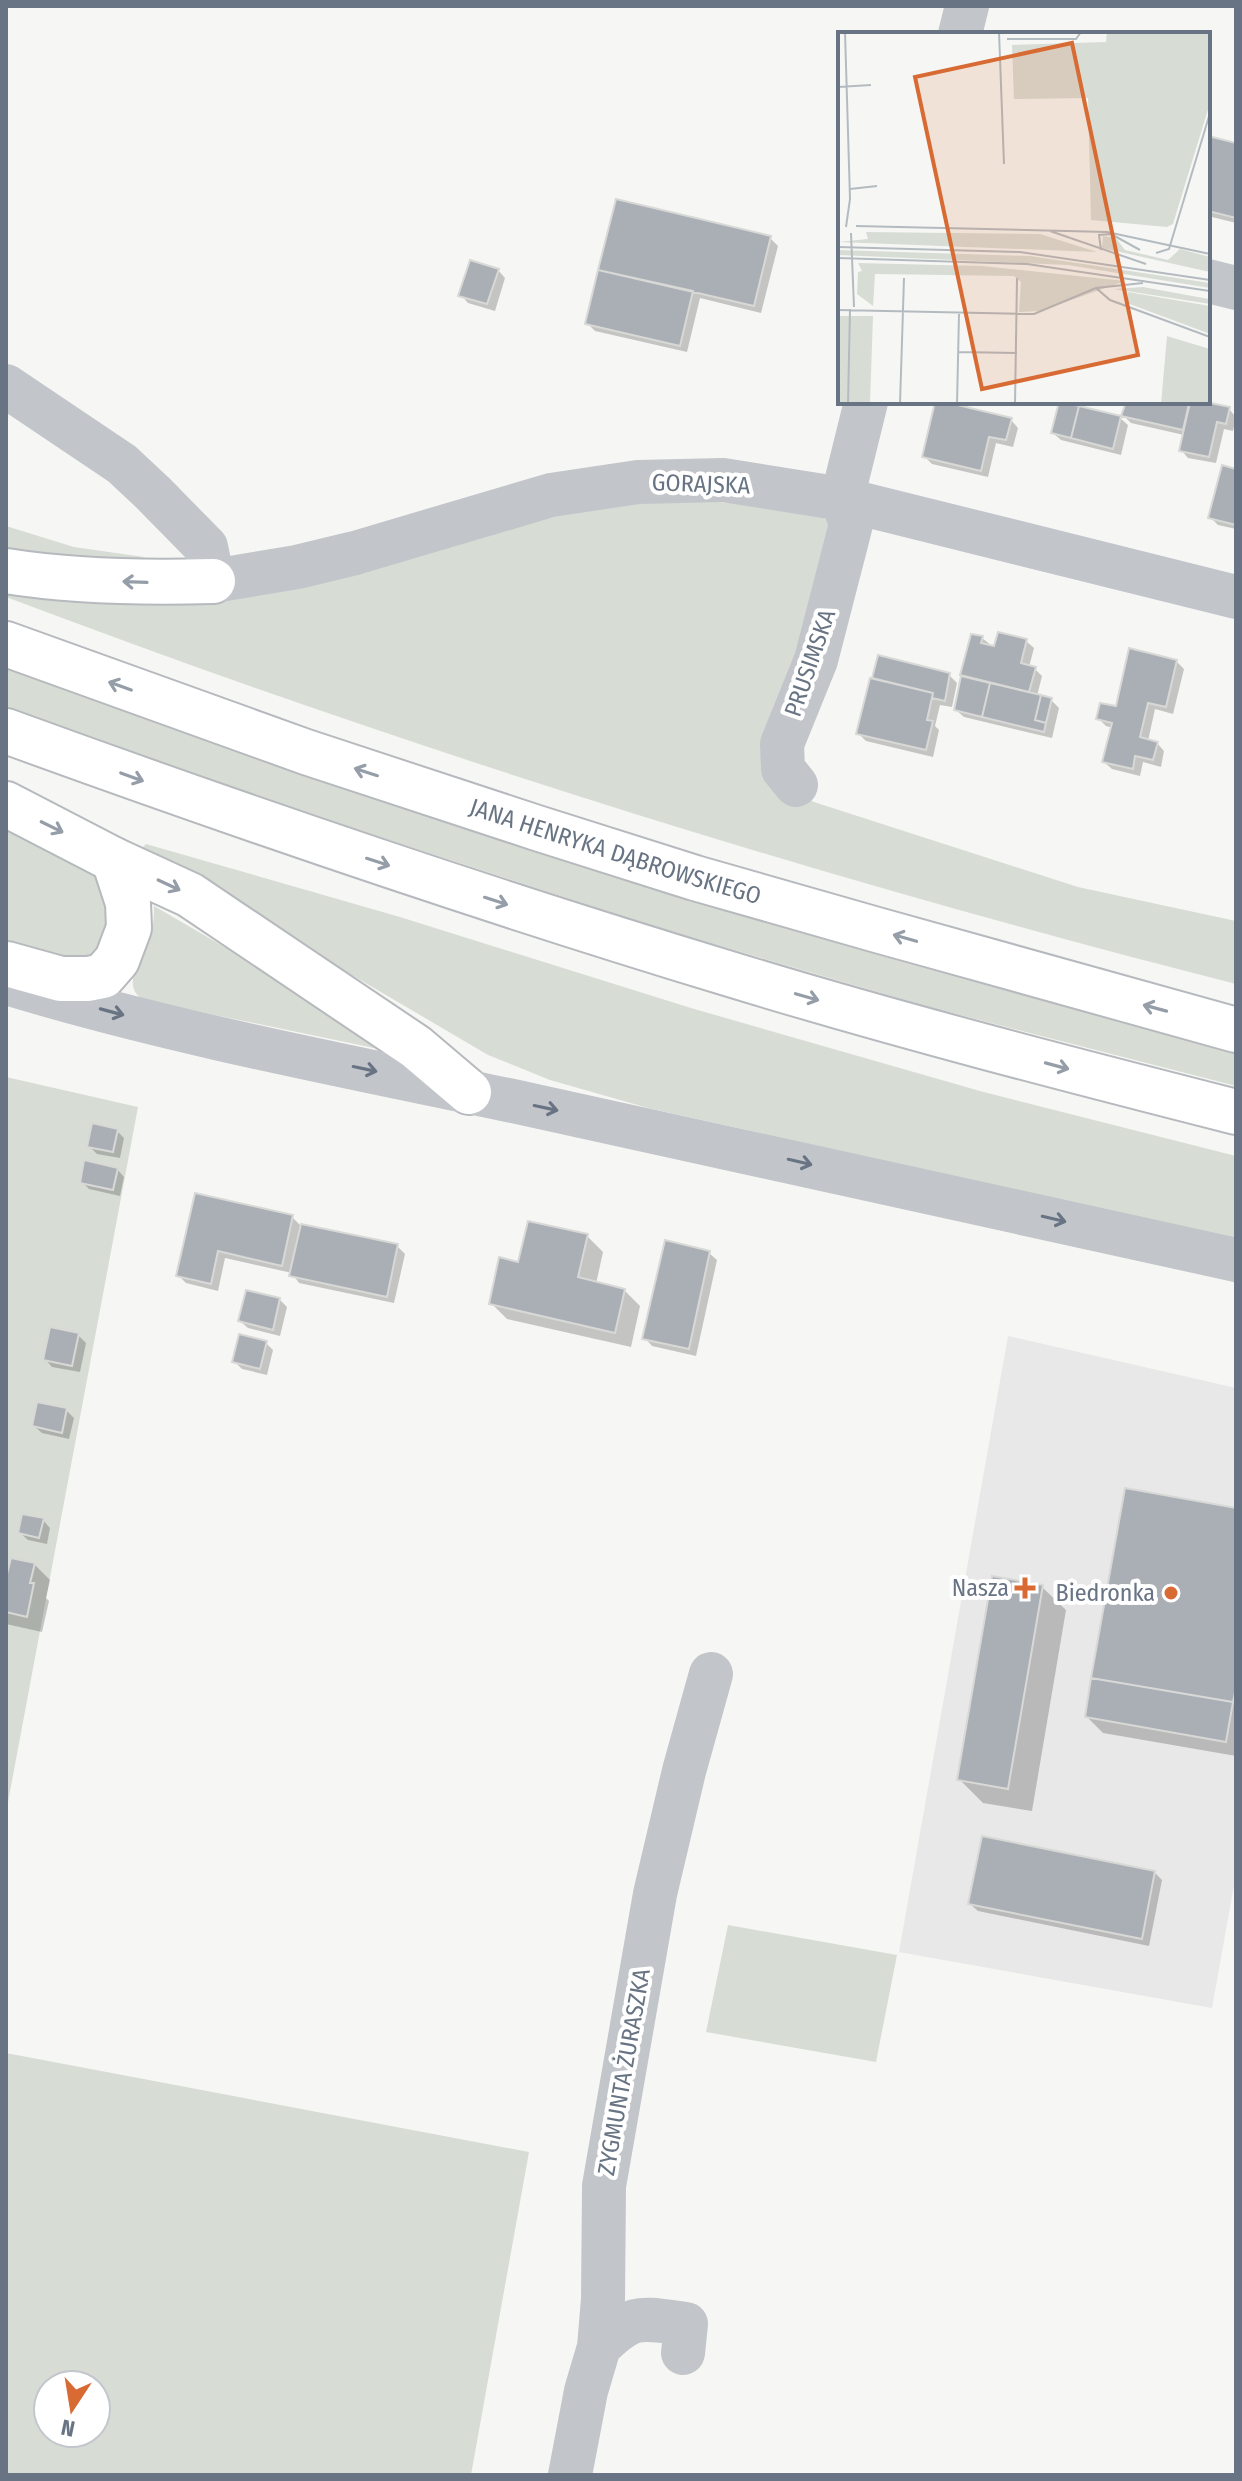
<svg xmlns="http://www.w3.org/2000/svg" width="1242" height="2481" font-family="'Fira Sans Condensed',sans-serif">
	<rect width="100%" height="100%" fill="#f6f7f4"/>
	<!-- built -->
	<path fill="#e7e8e7" d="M 1008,1336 L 1236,1388 L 1236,1874 L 1212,2008 L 899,1952 Z"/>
	<!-- green -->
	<path fill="#d7ddd5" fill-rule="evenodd" d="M 672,499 L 731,503 L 834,520 L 772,751 L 799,794 L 814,802 L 1078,887 L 1236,921 L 1236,984 C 819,878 408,749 6,597 L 6,589 L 85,603 L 166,604 L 210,601 L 558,515 Z
		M 6,526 L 74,547 L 144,557 L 133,567 L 6,557 Z
		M 6,667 C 187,737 372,799 557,857 C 781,929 1008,994 1236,1051 L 1236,1086 L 929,1007 L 659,928 L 282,805 L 6,707 Z
		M 6,823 L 97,874 L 113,908 L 99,950 L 90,958 L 77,962 L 6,948 Z
		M 146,844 L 400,917 L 691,1008 L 851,1054 L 980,1091 L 1236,1156 L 1236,1239 L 648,1108 L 550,1080 L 488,1055 L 146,854 L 142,848 Z
		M 154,906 L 412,1056 L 143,1000 C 120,984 142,963 148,944 C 153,931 154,919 154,906 Z
		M 6,1077 L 138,1107 L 6,1813 Z
		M 728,1925 L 897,1955 L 876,2062 L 706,2032 Z
		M 6,2053 L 529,2152 L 471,2475 L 6,2475 ZM 48,2385 L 96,2385 L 96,2433 L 48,2433 Z"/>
	<!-- shadow -->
	<path fill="#0003" d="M 1208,139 L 1236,145 L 1236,223 L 1208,216 Z
		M 770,238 L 778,246 L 761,313 L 700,298 L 687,352 L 595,331 L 587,323 Z
		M 498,270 L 505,278 L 495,311 L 468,303 L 461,295 Z
		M 1128,402 L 1172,402 L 1191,407 L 1192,402 L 1197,402 L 1229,409 L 1236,417 L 1233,431 L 1224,429 L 1216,463 L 1188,458 L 1181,450 L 1184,435 L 1131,423 L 1124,416 Z
		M 1120,418 L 1128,425 L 1121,455 L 1061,440 L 1053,433 Z
		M 1011,420 L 1018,428 L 1013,447 L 996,443 L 988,477 L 932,464 L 924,456 Z
		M 1236,471 L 1236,529 L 1218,525 L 1211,518 Z
		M 973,636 L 982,638 L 996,649 L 1026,641 L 1034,648 L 1029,667 L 1035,669 L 1042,676 L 1037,696 L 1051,700 L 1059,708 L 1052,738 L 964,717 L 956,710 L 962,676 Z
		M 879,658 L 949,675 L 957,683 L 952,707 L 940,705 L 935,726 L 939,730 L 933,757 L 866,741 L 858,733 Z
		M 1176,661 L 1184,669 L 1173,714 L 1155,709 L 1148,741 L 1157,743 L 1164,751 L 1161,767 L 1143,762 L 1140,776 L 1112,769 L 1104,762 L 1113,728 L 1106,726 L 1099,719 L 1117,708 Z
		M 117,1131 L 124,1138 L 120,1158 L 97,1154 L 89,1146 Z
		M 117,1169 L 124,1177 L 120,1196 L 89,1189 L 82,1182 Z
		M 197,1196 L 292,1217 L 301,1226 L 397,1246 L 405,1254 L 394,1303 L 299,1283 L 292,1273 L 225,1258 L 218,1291 L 186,1283 L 179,1276 Z
		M 587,1236 L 603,1252 L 596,1284 L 624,1290 L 640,1306 L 631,1347 L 507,1319 L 491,1303 Z
		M 709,1253 L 717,1260 L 696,1356 L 652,1346 L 645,1338 Z
		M 279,1299 L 287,1307 L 280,1336 L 248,1328 L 240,1321 Z
		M 78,1335 L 86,1343 L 80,1372 L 52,1367 L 45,1359 Z
		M 266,1343 L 273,1350 L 267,1375 L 242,1369 L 235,1362 Z
		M 66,1410 L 74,1418 L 69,1439 L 42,1433 L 34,1426 Z
		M 1236,1510 L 1236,1756 L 1103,1733 L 1087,1717 Z
		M 43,1520 L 50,1528 L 47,1544 L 28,1540 L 20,1533 Z
		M 34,1564 L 50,1580 L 46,1598 L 49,1601 L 42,1632 L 6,1624 L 6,1580 Z
		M 1042,1587 L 1066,1610 L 1032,1811 L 983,1803 L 960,1780 Z
		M 1154,1872 L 1162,1880 L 1149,1946 L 978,1911 L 970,1904 Z"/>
	<!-- building -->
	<path fill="#a9afb5" stroke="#d8d8d6" stroke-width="2" d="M 1208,136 L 1236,143 L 1236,218 L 1208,211 Z
		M 616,199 L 771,236 L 754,306 L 598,270 Z
		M 470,260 L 499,269 L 487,304 L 458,296 Z
		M 598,270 L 693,291 L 680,346 L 585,324 Z
		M 935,402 L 945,402 L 1012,418 L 1006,440 L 989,437 L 981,471 L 922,457 Z
		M 1059,402 L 1079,406 L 1071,438 L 1051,433 Z
		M 1126,402 L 1180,402 L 1189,404 L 1183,430 L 1121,416 Z
		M 1190,402 L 1206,402 L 1230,407 L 1226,424 L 1217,422 L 1209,457 L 1179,451 Z
		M 1079,406 L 1121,416 L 1113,449 L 1071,438 Z
		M 1222,465 L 1236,469 L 1236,525 L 1208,518 Z
		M 998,632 L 1027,639 L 1021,663 L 1036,667 L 1029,692 L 960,675 L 971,634 L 983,636 L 981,643 L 994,646 Z
		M 1129,648 L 1177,660 L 1166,707 L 1148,703 L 1140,737 L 1158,742 L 1153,760 L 1135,756 L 1133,769 L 1102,762 L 1112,723 L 1096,719 L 1100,703 L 1116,706 Z
		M 878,655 L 950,673 L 945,701 L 932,698 L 933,693 L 872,678 Z
		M 961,676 L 990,683 L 982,717 L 954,710 Z
		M 870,678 L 933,693 L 927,720 L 933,721 L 926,750 L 856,734 Z
		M 990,683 L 1041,695 L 1035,720 L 1046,723 L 1044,732 L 982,717 Z
		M 1041,695 L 1052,698 L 1046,723 L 1035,720 Z
		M 92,1123 L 118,1129 L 113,1152 L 87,1147 Z
		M 84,1160 L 118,1168 L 113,1190 L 80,1183 Z
		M 195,1193 L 293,1215 L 282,1266 L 218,1251 L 211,1284 L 176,1276 Z
		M 528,1221 L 588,1234 L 578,1277 L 625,1289 L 615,1333 L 489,1304 L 499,1257 L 518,1262 Z
		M 301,1224 L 398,1244 L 387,1297 L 289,1276 Z
		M 665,1240 L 710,1251 L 689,1349 L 642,1339 Z
		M 246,1290 L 280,1298 L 273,1330 L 238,1321 Z
		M 50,1327 L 79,1333 L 72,1366 L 43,1360 Z
		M 239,1334 L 267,1341 L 260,1369 L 232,1362 Z
		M 37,1402 L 67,1408 L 62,1433 L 32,1426 Z
		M 1125,1488 L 1236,1508 L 1236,1688 L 1233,1702 L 1091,1678 Z
		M 22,1514 L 44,1518 L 39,1538 L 18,1533 Z
		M 11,1558 L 35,1563 L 30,1583 L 34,1583 L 27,1617 L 6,1612 L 6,1578 Z
		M 992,1576 L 1043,1585 L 1008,1789 L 957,1780 Z
		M 1091,1678 L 1233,1702 L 1226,1742 L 1085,1717 Z
		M 982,1836 L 1155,1871 L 1142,1939 L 968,1904 Z"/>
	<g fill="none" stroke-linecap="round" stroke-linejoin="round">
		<!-- major casing -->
		<g stroke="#b6b9bd" stroke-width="48">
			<g id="major">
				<path d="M 6,571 C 75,582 144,583 213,581"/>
				<path id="s1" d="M 6,644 L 306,752 L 537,828 L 695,878 L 877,930 L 1236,1030"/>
				<path d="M 6,731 C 245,818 486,900 730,974 C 897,1025 1067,1069 1236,1112"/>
				<path d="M 6,804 L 114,860 L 190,895 L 416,1047 L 469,1092"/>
				<path d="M 7,964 L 61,979 L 88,979 L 103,976 L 117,960 L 129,928 L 128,903 L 114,860"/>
			</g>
		</g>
		<!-- minor -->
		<path stroke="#c2c5c9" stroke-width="44" d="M 960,34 L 967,6
			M 1208,281 L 1236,288
			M 6,386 L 122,464 L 153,493 L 206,547 L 213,581 L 297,567 L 355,553 L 551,495 L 638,482 L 723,480 L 842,499 L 1236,597
			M 842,499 L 866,402
			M 796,785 L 783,769 L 782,744 L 816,660 L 848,536 L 851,524 L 842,499
			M 13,985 C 180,1035 352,1067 522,1103 C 761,1154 999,1206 1236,1260
			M 599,2347 C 633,2313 640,2318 686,2324 L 683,2353
			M 570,2475 L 586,2391 L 599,2347 L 603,2299 L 604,2186 L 655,1894 L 684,1771 L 711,1674"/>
		<!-- major -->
		<use href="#major" stroke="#fff" stroke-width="44"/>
	</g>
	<!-- one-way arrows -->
	<defs><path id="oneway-shaft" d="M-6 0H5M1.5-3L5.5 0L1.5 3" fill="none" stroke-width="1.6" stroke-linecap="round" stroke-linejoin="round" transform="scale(2)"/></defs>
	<g stroke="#959ea8">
		<use href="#oneway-shaft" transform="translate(135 582) rotate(-178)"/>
		<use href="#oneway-shaft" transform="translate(120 686) rotate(-160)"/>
		<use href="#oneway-shaft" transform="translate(366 772) rotate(-162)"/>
		<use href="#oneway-shaft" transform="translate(132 777) rotate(20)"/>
		<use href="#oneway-shaft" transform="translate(52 827) rotate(26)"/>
		<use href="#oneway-shaft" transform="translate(378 862) rotate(18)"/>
		<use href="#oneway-shaft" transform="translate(169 885) rotate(25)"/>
		<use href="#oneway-shaft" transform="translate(496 901) rotate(18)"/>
		<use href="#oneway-shaft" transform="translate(905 938) rotate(-164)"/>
		<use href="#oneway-shaft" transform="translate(807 997) rotate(16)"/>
		<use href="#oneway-shaft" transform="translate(1155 1008) rotate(-165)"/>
		<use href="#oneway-shaft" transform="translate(1057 1066) rotate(15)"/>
	</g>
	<g stroke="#687483">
		<use href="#oneway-shaft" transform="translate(112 1012) rotate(15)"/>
		<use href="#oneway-shaft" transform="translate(365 1069) rotate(12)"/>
		<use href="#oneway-shaft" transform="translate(546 1108) rotate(12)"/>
		<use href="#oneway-shaft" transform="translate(800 1162) rotate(13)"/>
		<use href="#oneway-shaft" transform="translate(1054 1219) rotate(13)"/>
	</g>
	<!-- markers -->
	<g fill="#d86b33" stroke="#fff" stroke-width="3">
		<path d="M1021 1576h8v8h8v8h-8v8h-8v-8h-8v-8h8z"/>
		<circle cx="1171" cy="1593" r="8"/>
	</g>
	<g text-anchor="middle" stroke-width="8" stroke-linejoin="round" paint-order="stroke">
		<!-- street labels -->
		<g font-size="24" fill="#687483" stroke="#fff">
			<text transform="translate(701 484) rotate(2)" y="8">GORAJSKA</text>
			<text transform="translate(810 663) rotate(-71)" y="8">PRUSIMSKA</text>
			<text dy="8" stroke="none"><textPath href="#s1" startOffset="644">JANA HENRYKA DĄBROWSKIEGO</textPath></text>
			<text transform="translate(624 2072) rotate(-80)" y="8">ZYGMUNTA ŻURASZKA</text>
		</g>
		<!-- poi labels -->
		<g font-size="24" fill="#687483" stroke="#fff" text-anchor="end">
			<text x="1009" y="1596">Nasza</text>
			<text x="1155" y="1601">Biedronka</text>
		</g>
	</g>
	<!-- overview -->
	<g transform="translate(838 32)">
		<rect width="372" height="372" fill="#f6f7f4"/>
		<path d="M 269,0 L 372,0 L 372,71 L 335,192 L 329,195 L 253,188 L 250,66 L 176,67 L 174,13 L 268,10 ZM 28,200 L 202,202 L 259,220 L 0,210 L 30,207 ZM 265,204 L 278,206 L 287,218 L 330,228 L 342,217 L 372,225 L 372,240 L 264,216 ZM 0,218 L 192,224 L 372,251 L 372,256 L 230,233 L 0,223 ZM 20,231 L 144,234 L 287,249 L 202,279 L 181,280 L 183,250 L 176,244 L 37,242 L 35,274 L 19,262 L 20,240 L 24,239 ZM 305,255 L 371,267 L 372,272 L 276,257 ZM 290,260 L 372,274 L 372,302 L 289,271 ZM 0,284 L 35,284 L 32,372 L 0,372 ZM 329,304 L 372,317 L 372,372 L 323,372 Z" fill="#d7ddd5"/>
		<path fill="none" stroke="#b4bbc0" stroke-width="2" d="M 7,0 L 12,167 L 8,195M 161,0 L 166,132M 169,7 L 238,7 L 243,0M 0,55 L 33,53M 12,157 L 39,154M 18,194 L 269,200 L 372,222M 212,199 L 308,232M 13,201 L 16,275M 273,202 L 302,218M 0,215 L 182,220 L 372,248M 263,218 L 261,203 L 273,202M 318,221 L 331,217 L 372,81M 0,226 L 189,232 L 372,259M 258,256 L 305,251M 0,278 L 196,282 L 258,256 L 272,268 L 372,305M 120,320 L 179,321M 10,372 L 12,277M 62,372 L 66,246M 119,372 L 121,282M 177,372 L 179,246"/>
		<path fill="#d86b33" fill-opacity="0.15" stroke="#d86b33" stroke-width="4" d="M 234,11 L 300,323 L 144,357 L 77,45 Z"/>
		<rect width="372" height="372" fill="none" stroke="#687483" stroke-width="4"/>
	</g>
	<!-- border -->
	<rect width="1242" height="2481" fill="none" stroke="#687483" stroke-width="16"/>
	<!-- north arrow -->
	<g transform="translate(72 2409) rotate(192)"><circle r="38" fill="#ffffff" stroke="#c3c7cd" stroke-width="2"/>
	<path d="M0-6L14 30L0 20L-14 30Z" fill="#d86b33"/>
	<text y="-12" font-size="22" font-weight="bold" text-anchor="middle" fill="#687483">N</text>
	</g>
</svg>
